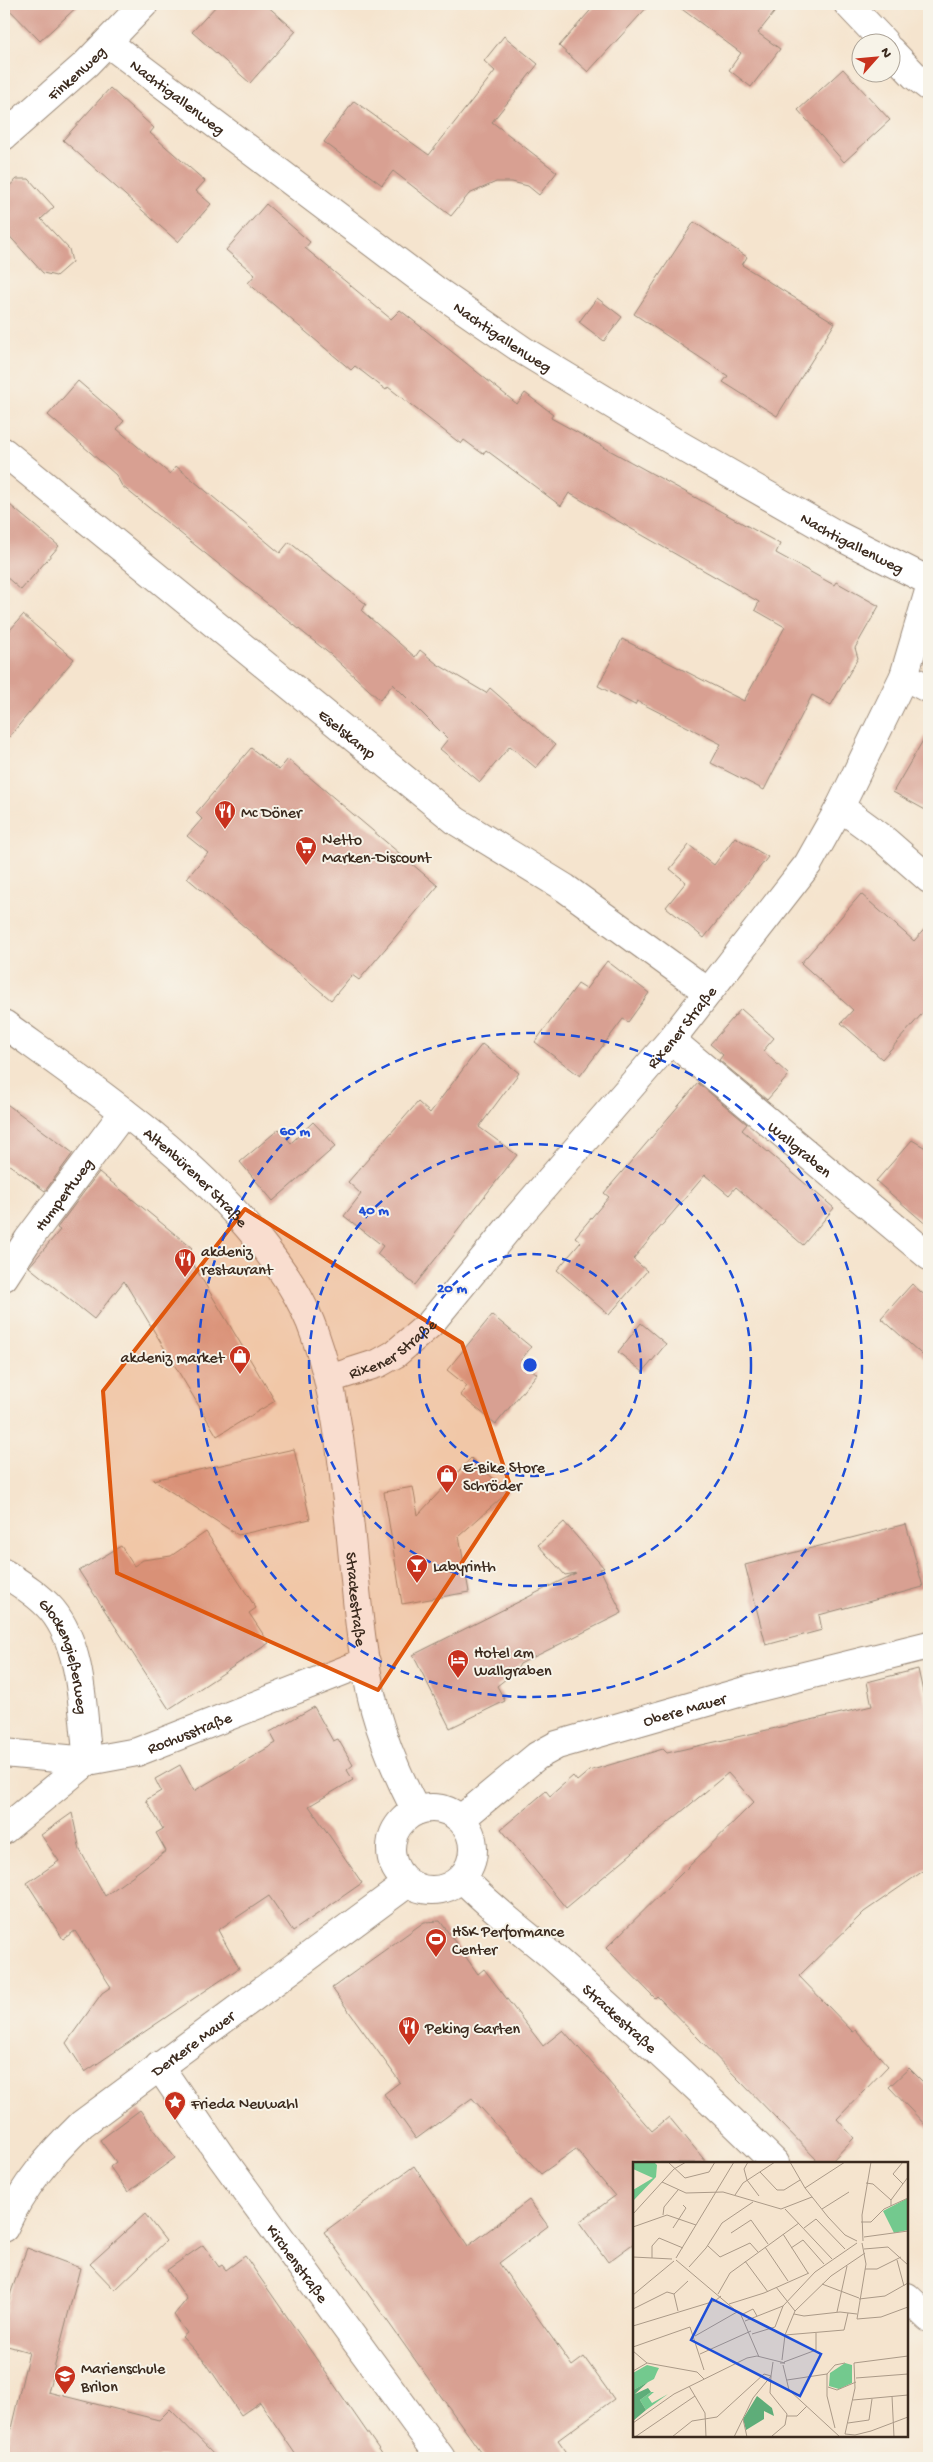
<svg xmlns="http://www.w3.org/2000/svg" width="933" height="2462" font-family="'Gochi Hand',sans-serif">
	<rect width="100%" height="100%" fill="#f7f3e8"/>
	<filter id="ink" filterUnits="userSpaceOnUse"><feTurbulence type="fractalNoise" baseFrequency=".02" numOctaves="2"/><feDisplacementMap in="SourceGraphic" scale="10" xChannelSelector="R" yChannelSelector="G"/><feConvolveMatrix kernelMatrix="1 2 1 2 8 2 1 2 1" color-interpolation-filters="sRGB"/></filter>
	<filter id="wash" filterUnits="userSpaceOnUse"><feTurbulence type="fractalNoise" baseFrequency=".0096" numOctaves="4" result="noise"/><feDisplacementMap in="SourceGraphic" scale="20" xChannelSelector="R" yChannelSelector="G"/><feGaussianBlur stdDeviation="1.12" result="paint"/><feColorMatrix in="noise" values="0 0 0 0 0 0 0 0 0 0 0 0 0 0 0 0 0 1.4 0 .05"/><feComposite in="paint" operator="in"/></filter>
	<g filter="url(#wash)">
		<rect width="100%" height="100%" fill="#f5e4ce"/>
		<g id="blocks">
			<!-- building -->
			<path fill="#d8a092" d="M 4,4 L 80,4 L 40,41 Z
				M 218,4 L 265,4 L 296,31 L 250,83 L 192,32 Z
				M 596,4 L 650,4 L 588,72 L 559,46 Z
				M 675,4 L 781,4 L 758,33 L 780,49 L 751,87 L 729,70 L 741,53 Z
				M 504,36 L 538,64 L 492,122 L 557,172 L 539,195 L 528,186 L 512,182 L 496,182 L 469,194 L 451,216 L 393,171 L 382,185 L 324,142 L 354,101 L 429,155 L 495,71 L 484,61 Z
				M 843,69 L 890,120 L 844,162 L 798,110 Z
				M 110,88 L 154,128 L 150,133 L 205,181 L 196,191 L 211,204 L 178,242 L 63,140 Z
				M 17,179 L 29,179 L 54,207 L 41,219 L 69,249 L 72,262 L 56,276 L 43,273 L 4,230 L 4,191 Z
				M 266,204 L 310,242 L 305,248 L 391,319 L 400,310 L 517,404 L 525,393 L 553,414 L 551,418 L 780,544 L 776,553 L 834,585 L 836,582 L 879,606 L 855,648 L 858,658 L 831,705 L 812,695 L 764,790 L 711,763 L 721,744 L 637,701 L 635,705 L 598,686 L 622,639 L 744,701 L 785,627 L 755,610 L 759,602 L 569,493 L 561,506 L 486,450 L 483,454 L 464,440 L 461,444 L 388,387 L 386,390 L 355,366 L 351,370 L 248,283 L 255,275 L 226,250 Z
				M 694,222 L 747,257 L 742,265 L 835,323 L 777,416 L 723,382 L 728,376 L 634,314 Z
				M 597,298 L 622,317 L 604,341 L 579,322 Z
				M 78,381 L 124,421 L 117,429 L 170,474 L 176,466 L 280,553 L 289,542 L 366,604 L 362,611 L 415,657 L 420,650 L 437,664 L 486,693 L 490,688 L 555,745 L 536,768 L 510,746 L 480,782 L 440,749 L 448,739 L 393,684 L 380,700 L 331,655 L 122,486 L 116,475 L 48,415 Z
				M 4,500 L 59,546 L 21,590 L 4,575 Z
				M 23,615 L 74,659 L 4,743 L 4,637 Z
				M 929,730 L 929,812 L 893,792 Z
				M 251,748 L 279,770 L 288,759 L 438,886 L 359,980 L 352,975 L 331,1000 L 187,878 L 208,853 L 187,836 L 202,819 L 196,813 Z
				M 735,837 L 768,857 L 704,938 L 666,907 L 686,882 L 670,869 L 689,845 L 714,865 Z
				M 861,894 L 914,941 L 929,924 L 929,1006 L 882,1059 L 841,1023 L 853,1010 L 801,963 Z
				M 607,961 L 649,993 L 628,1022 L 623,1019 L 580,1076 L 535,1042 L 578,984 L 586,989 Z
				M 741,1009 L 774,1038 L 763,1051 L 789,1075 L 767,1100 L 719,1060 L 723,1055 L 710,1044 Z
				M 482,1044 L 519,1073 L 479,1127 L 517,1155 L 415,1285 L 377,1254 L 383,1246 L 344,1216 L 361,1194 L 348,1182 L 418,1102 L 430,1113 Z
				M 698,1083 L 747,1124 L 742,1130 L 834,1208 L 803,1245 L 736,1187 L 729,1195 L 705,1175 L 633,1259 L 647,1271 L 609,1315 L 557,1270 L 581,1242 L 575,1237 L 609,1197 L 604,1193 Z
				M 4,1102 L 73,1153 L 45,1191 L 4,1161 Z
				M 313,1122 L 336,1146 L 273,1201 L 240,1162 L 279,1129 L 291,1143 Z
				M 912,1140 L 929,1150 L 929,1227 L 876,1181 Z
				M 99,1172 L 192,1248 L 187,1254 L 275,1401 L 217,1436 L 124,1281 L 94,1319 L 29,1267 L 60,1230 L 57,1228 Z
				M 912,1284 L 929,1299 L 929,1361 L 881,1318 Z
				M 492,1315 L 531,1347 L 521,1360 L 537,1374 L 496,1424 L 460,1395 L 467,1386 L 447,1370 Z
				M 641,1323 L 666,1344 L 643,1372 L 618,1352 Z
				M 294,1449 L 310,1519 L 238,1535 L 153,1480 Z
				M 471,1458 L 508,1492 L 459,1536 L 469,1592 L 402,1604 L 384,1492 L 413,1487 L 418,1515 Z
				M 564,1522 L 604,1568 L 600,1569 L 622,1613 L 520,1664 L 516,1671 L 497,1686 L 505,1701 L 450,1728 L 413,1655 L 576,1573 L 565,1575 L 538,1545 Z
				M 906,1524 L 923,1587 L 819,1615 L 822,1630 L 766,1645 L 745,1565 Z
				M 206,1532 L 256,1608 L 249,1613 L 269,1643 L 169,1709 L 79,1571 L 121,1546 L 134,1566 L 143,1560 L 171,1556 Z
				M 918,1669 L 929,1719 L 929,1867 L 864,1912 L 799,1976 L 853,2032 L 856,2030 L 888,2066 L 837,2119 L 854,2138 L 830,2163 L 820,2163 L 657,1996 L 655,1998 L 606,1948 L 754,1802 L 728,1773 L 566,1908 L 501,1829 L 546,1791 L 550,1796 L 573,1776 L 577,1781 L 589,1771 L 663,1749 L 667,1753 L 872,1706 L 867,1682 Z
				M 314,1707 L 333,1741 L 338,1739 L 353,1765 L 347,1770 L 353,1780 L 309,1806 L 362,1883 L 293,1931 L 269,1896 L 218,1930 L 239,1968 L 85,2072 L 66,2043 L 102,1993 L 111,1987 L 75,1931 L 63,1939 L 27,1883 L 59,1861 L 41,1835 L 72,1813 L 80,1850 L 105,1896 L 166,1851 L 156,1833 L 163,1829 L 146,1800 L 161,1791 L 155,1779 L 180,1765 L 194,1791 L 276,1743 L 270,1732 Z
				M 440,1921 L 478,1974 L 484,1969 L 543,2046 L 563,2030 L 652,2131 L 669,2117 L 707,2163 L 634,2163 L 634,2243 L 608,2262 L 579,2222 L 615,2196 L 576,2149 L 541,2174 L 472,2098 L 416,2139 L 384,2094 L 400,2082 L 332,1988 L 424,1922 Z
				M 909,2068 L 929,2088 L 929,2129 L 889,2087 Z
				M 140,2110 L 175,2158 L 128,2192 L 110,2167 L 116,2162 L 100,2140 Z
				M 414,2166 L 468,2246 L 529,2200 L 548,2226 L 499,2263 L 572,2366 L 584,2357 L 614,2399 L 558,2440 L 571,2458 L 485,2458 L 324,2232 Z
				M 145,2214 L 166,2241 L 115,2290 L 90,2264 Z
				M 203,2245 L 219,2267 L 222,2265 L 226,2270 L 245,2256 L 385,2458 L 298,2458 L 260,2402 L 241,2415 L 206,2363 L 182,2337 L 187,2333 L 174,2315 L 187,2299 L 167,2270 Z
				M 27,2248 L 80,2268 L 48,2392 L 159,2420 L 170,2409 L 218,2458 L 4,2458 L 29,2352 L 4,2345 L 4,2319 L 11,2292 Z"/>
		</g>
	</g>
	<g filter="url(#ink)">
		<use href="#blocks" fill-opacity="0" stroke="#988776" stroke-width="1"/>
		<g fill="none" stroke-linecap="round" stroke-linejoin="round">
			<!-- minor casing -->
			<g stroke="#988776" stroke-width="30">
				<g id="minor">
					<path d="M 848,4 L 884,42"/>
					<path id="s1" d="M 108,43 L 434,289 L 524,351 L 676,443 L 837,535 L 929,581"/>
					<path d="M 890,50 L 915,76 L 929,87"/>
					<path id="s2" d="M 4,136 L 86,64 L 144,4"/>
					<path id="s3" d="M 4,452 L 456,821 L 565,888 L 708,992"/>
					<path d="M 904,676 L 929,689"/>
					<path d="M 840,807 L 881,837 L 929,879"/>
					<path id="s4" d="M 4,1024 C 94,1089 187,1151 258,1239 C 281,1268 303,1299 315,1335 C 336,1393 342,1458 349,1519 C 356,1582 359,1649 375,1710 C 385,1746 399,1778 416,1811"/>
					<path id="s5" d="M 671,1040 L 929,1256"/>
					<path id="s6" d="M 4,1277 L 28,1240 L 124,1112"/>
					<path id="s7" d="M 329,1379 L 379,1363 L 395,1354 L 430,1324 L 516,1219 L 671,1040 L 808,864 L 840,807 L 904,676 L 929,591"/>
					<path id="s8" d="M 4,1573 C 21,1584 39,1595 52,1610 C 84,1649 82,1714 88,1761 L 4,1830"/>
					<path id="s9" d="M 4,1753 L 88,1761 L 137,1752 L 366,1662"/>
					<circle cx="432" cy="1849" r="41"/>
					<path id="s10" d="M 461,1819 L 537,1756 L 557,1745 L 752,1689 L 929,1645"/>
					<path id="s11" d="M 462,1878 C 490,1907 522,1931 553,1957 C 629,2024 703,2092 775,2163"/>
					<path id="s12" d="M 159,2066 L 222,2158 L 441,2458"/>
					<path id="s13" d="M 4,2228 C 23,2186 50,2155 82,2124 L 408,1883"/>
					<path d="M 907,2297 L 929,2318"/>
				</g>
			</g>
			<!-- minor -->
			<use href="#minor" stroke="#fff" stroke-width="28"/>
		</g>
	</g>
	<!-- marked area -->
	<path fill="#df570d" fill-opacity="0.2" stroke="#df570d" stroke-width="4" stroke-linejoin="round" d="M 245,1209 L 462,1343 L 511,1488 L 378,1690 L 117,1573 L 103,1391 Z"/>
	<!-- distance rings -->
	<g fill="none" stroke="#1d4ed8" stroke-width="2.5" stroke-dasharray="9 6">
		<circle cx="530" cy="1365" r="111"/>
		<circle cx="530" cy="1365" r="221"/>
		<circle cx="530" cy="1365" r="332"/>
	</g>
	<!-- icons -->
	<defs>
		<g id="restaurant-pin" transform="scale(1.125)"><path d="M0 17L-7.5 6A9.5 9.5 0 1 1 7.5 6Z" fill="#c8321e" stroke="#f7f3e8"/><path d="M-5-6h1v4h1v-4h1v4h1v-4h1v5L-1.5 .5V6h-2V.5L-5-1ZM5-6V6H3V1.5H1.5Q1.5-4 5-6Z" fill="#fff"/></g>
		<g id="supermarket-pin" transform="scale(1.125)"><path d="M0 17L-7.5 6A9.5 9.5 0 1 1 7.5 6Z" fill="#c8321e" stroke="#f7f3e8"/><path d="M-6-5.5h2.5l.6 2H6L4.5 2H-2.5L-4.4-4H-6ZM-1.5 3.2a1.3 1.3 0 1 0 .1 0ZM3 3.2a1.3 1.3 0 1 0 .1 0Z" fill="#fff"/></g>
		<g id="shop-pin" transform="scale(1.125)"><path d="M0 17L-7.5 6A9.5 9.5 0 1 1 7.5 6Z" fill="#c8321e" stroke="#f7f3e8"/><path d="M-5-2.5h2.3a2.7 3.5 0 0 1 5.4 0H5L5.5 6h-11ZM-1.5-2.5h3a1.5 2.3 0 0 0-3 0Z" fill="#fff"/></g>
		<g id="bar-pin" transform="scale(1.125)"><path d="M0 17L-7.5 6A9.5 9.5 0 1 1 7.5 6Z" fill="#c8321e" stroke="#f7f3e8"/><path d="M-6-5H6L.8 .8V4.5H3.5V6h-7V4.5H-.8V.8Z" fill="#fff"/></g>
		<g id="hotel-pin" transform="scale(1.125)"><path d="M0 17L-7.5 6A9.5 9.5 0 1 1 7.5 6Z" fill="#c8321e" stroke="#f7f3e8"/><path d="M-6-4.5h1.5V1H6V5H4.5V3h-9V5H-6ZM-4 0a1.8 1.8 0 1 1 3.6 0ZM.5 0V-2.5h3Q6-2.5 6 0Z" fill="#fff"/></g>
		<g id="stadium-pin" transform="scale(1.125)"><path d="M0 17L-7.5 6A9.5 9.5 0 1 1 7.5 6Z" fill="#c8321e" stroke="#f7f3e8"/><path d="M0-5a6.5 5 0 1 0 0 10a6.5 5 0 1 0 0-10ZM-3.5-1.8h7v3.6h-7Z" fill="#fff"/></g>
		<g id="sight-pin" transform="scale(1.125)"><path d="M0 17L-7.5 6A9.5 9.5 0 1 1 7.5 6Z" fill="#c8321e" stroke="#f7f3e8"/><path d="M0-6L1.8-2.2L6-1.7L2.9 1.2L3.7 5.4L0 3.3L-3.7 5.4L-2.9 1.2L-6-1.7L-1.8-2.2Z" fill="#fff"/></g>
		<g id="school-pin" transform="scale(1.125)"><path d="M0 17L-7.5 6A9.5 9.5 0 1 1 7.5 6Z" fill="#c8321e" stroke="#f7f3e8"/><path d="M0-5L7-2L0 1L-7-2ZM-4 1L0 2.5L4 1V4Q0 6-4 4Z" fill="#fff"/></g>
	</defs>
	<g fill-rule="evenodd">
		<use href="#restaurant-pin" x="225" y="811"/>
		<use href="#supermarket-pin" x="306" y="847"/>
		<use href="#restaurant-pin" x="185" y="1259"/>
		<use href="#shop-pin" x="240" y="1356"/>
		<use href="#shop-pin" x="447" y="1475"/>
		<use href="#bar-pin" x="417" y="1565"/>
		<use href="#hotel-pin" x="458" y="1660"/>
		<use href="#stadium-pin" x="436" y="1939"/>
		<use href="#restaurant-pin" x="409" y="2027"/>
		<use href="#sight-pin" x="175" y="2102"/>
		<use href="#school-pin" x="65" y="2376"/>
	</g>
	<g text-anchor="middle" stroke-width="4" stroke-linejoin="round" paint-order="stroke">
		<!-- street labels -->
		<g font-size="16" fill="#3b2a1e" stroke="#f7f3e8">
			<text dy="6" stroke="none"><textPath href="#s2" startOffset="96">Finkenweg</textPath></text>
			<text dy="6" stroke="none"><textPath href="#s1" startOffset="88">Nachtigallenweg</textPath></text>
			<text dy="6" stroke="none"><textPath href="#s1" startOffset="492">Nachtigallenweg</textPath></text>
			<text dy="6" stroke="none"><textPath href="#s1" startOffset="898">Nachtigallenweg</textPath></text>
			<text dy="6" stroke="none"><textPath href="#s3" startOffset="444">Eselskamp</textPath></text>
			<text dy="6" stroke="none"><textPath href="#s7" startOffset="506">Rixener Straße</textPath></text>
			<text dy="6" stroke="none"><textPath href="#s5" startOffset="169">Wallgraben</textPath></text>
			<text dy="6" stroke="none"><textPath href="#s4" startOffset="246">Altenbürener Straße</textPath></text>
			<text dy="6" stroke="none"><textPath href="#s6" startOffset="102">Humpertweg</textPath></text>
			<text dy="6" stroke="none"><textPath href="#s7" startOffset="71">Rixener Straße</textPath></text>
			<text dy="6" stroke="none"><textPath href="#s4" startOffset="714">Strackestraße</textPath></text>
			<text dy="6" stroke="none"><textPath href="#s8" startOffset="109">Glockengießerweg</textPath></text>
			<text dy="6" stroke="none"><textPath href="#s10" startOffset="254">Obere Mauer</textPath></text>
			<text dy="6" stroke="none"><textPath href="#s9" startOffset="190">Rochusstraße</textPath></text>
			<text dy="6" stroke="none"><textPath href="#s11" startOffset="211">Strackestraße</textPath></text>
			<text dy="6" stroke="none"><textPath href="#s13" startOffset="268">Derkere Mauer</textPath></text>
			<text dy="6" stroke="none"><textPath href="#s12" startOffset="241">Kirchenstraße</textPath></text>
		</g>
		<!-- poi labels -->
		<g font-size="16" fill="#3b2a1e" stroke="#f7f3e8" text-anchor="start">
			<text x="241" y="817">Mc Döner</text>
			<text x="322" y="844">Netto<tspan x="322" dy="18">Marken-Discount</tspan></text>
			<text x="201" y="1256">akdeniz<tspan x="201" dy="18">restaurant</tspan></text>
			<text x="224" y="1362" text-anchor="end">akdeniz market</text>
			<text x="463" y="1472">E-Bike Store<tspan x="463" dy="18">Schröder</tspan></text>
			<text x="433" y="1571">Labyrinth</text>
			<text x="474" y="1657">Hotel am<tspan x="474" dy="18">Wallgraben</tspan></text>
			<text x="452" y="1936">HSK Performance<tspan x="452" dy="18">Center</tspan></text>
			<text x="425" y="2033">Peking Garten</text>
			<text x="191" y="2108">Frieda Neuwahl</text>
			<text x="81" y="2373">Marienschule<tspan x="81" dy="18">Brilon</tspan></text>
		</g>
	</g>
	<!-- overview -->
	<g transform="translate(633 2162)">
		<rect width="275" height="275" fill="#f5e4ce"/>
		<path d="M 0,0 L 21,0 L 24,3 L 23,15 L 0,39 L 0,28 L 20,16 L 0,7 ZM 275,36 L 275,68 L 261,71 L 250,49 ZM 212,201 L 219,203 L 219,221 L 206,227 L 196,224 L 197,211 ZM 14,203 L 26,206 L 24,210 L 21,217 L 0,228 L 0,211 ZM 18,230 L 21,230 L 15,235 L 19,241 L 35,232 L 13,248 L 7,238 Z" fill="#73c98e"/>
		<path d="M 15,220 L 2,232 L 15,226 L 18,230 L 7,238 L 13,248 L 0,259 L 0,228 ZM 124,234 L 139,246 L 141,254 L 131,249 L 131,257 L 113,268 L 110,257 Z" fill="#5ead79"/>
		<path fill="none" stroke="#ab9a88" stroke-width="1" d="M 35,0 L 52,16 L 76,10 L 82,0M 115,0 L 111,7 L 114,18 L 126,34M 157,0 L 172,26 L 195,55 L 212,73 L 224,79M 270,0 L 260,12 L 270,22M 127,10 L 144,28 L 151,28 L 167,18M 29,20 L 53,31 L 90,30 L 148,47 L 179,35M 233,21 L 240,22 L 258,38M 172,26 L 212,0M 102,33 L 110,21 L 142,0M 258,44 L 258,38 L 275,15M 152,47 L 199,97M 189,47 L 216,30M 0,52 L 41,7 L 53,0M 30,53 L 31,45 L 45,28M 228,60 L 238,60 L 251,47 L 275,36M 0,65 L 34,53 L 63,63M 40,66 L 53,46 L 50,43M 171,66 L 183,57 L 212,87M 98,71 L 118,58 L 135,82M 150,72 L 175,111M 231,75 L 275,69M 230,79 L 229,53 L 238,0M 229,81 L 233,102 L 224,157 L 248,155 L 275,145M 75,84 L 87,95 L 117,81 L 125,90M 132,85 L 155,119M 158,86 L 170,78 L 191,102M 231,87 L 255,85 L 275,103M 0,95 L 39,97M 19,96 L 19,84 L 26,76 L 50,86M 43,96 L 101,0M 43,98 L 108,153 L 126,195M 264,98 L 271,124M 112,99 L 135,130M 56,105 L 73,86 L 89,61 L 120,40M 232,107 L 244,107 L 268,95M 189,122 L 226,136M 143,125 L 162,149M 85,132 L 97,111 L 166,61M 0,133 L 41,99M 226,137 L 252,134 L 275,121M 96,142 L 131,131 L 176,111M 0,147 L 34,130 L 41,132M 45,149 L 41,132 L 55,119M 204,150 L 214,104M 161,152 L 171,154 L 207,150 L 224,152M 108,153 L 120,147 L 124,154M 112,159 L 150,144M 0,164 L 82,139 L 88,134M 119,172 L 142,165 L 150,144 L 182,110 L 224,81M 152,173 L 211,168 L 215,151M 62,174 L 104,150M 0,185 L 57,165 L 71,208M 0,189 L 14,201 L 64,210 L 71,217M 67,192 L 118,169M 149,198 L 152,173 L 162,149 L 198,114 L 232,91M 151,200 L 183,188 L 183,171M 150,203 L 156,228 L 207,275M 0,209 L 14,201M 194,212 L 194,234 L 202,266M 194,212 L 202,203 L 212,201M 223,216 L 275,212M 154,218 L 194,212M 56,224 L 72,251 L 73,275M 195,225 L 204,228 L 223,220M 259,234 L 261,275M 220,238 L 275,233M 154,254 L 164,254 L 174,244M 110,257 L 114,275M 0,261 L 41,232 L 114,196 L 124,194 L 152,201 L 147,201M 215,261 L 236,258 L 239,237M 212,272 L 222,226 L 221,201 L 275,194M 212,272 L 222,273 L 238,269 L 275,255M 2,275 L 62,234M 39,275 L 59,259 L 84,255 L 131,212 L 138,214 L 137,231 L 154,252 L 152,263 L 139,274M 101,275 L 120,236 L 138,214 L 140,200"/>
		<path fill="#1d4ed8" fill-opacity="0.15" stroke="#1d4ed8" stroke-width="2.5" d="M 79,137 L 188,192 L 167,234 L 58,178 Z"/>
		<rect width="275" height="275" fill="none" stroke="#3b2a1e" stroke-width="2.5"/>
	</g>
	<circle cx="530" cy="1365" r="8" fill="#1d4ed8" stroke="#f7f3e8" stroke-width="2.5"/>
	<g font-size="15" text-anchor="middle" font-weight="bold" fill="#1d4ed8" stroke="#f7f3e8" stroke-width="4" stroke-linejoin="round" paint-order="stroke">
		<text x="295" y="1135">60 m</text>
		<text x="374" y="1214">40 m</text>
		<text x="452" y="1292">20 m</text>
	</g>
	<!-- margin -->
	<rect width="933" height="2462" fill="none" stroke="#f7f3e8" stroke-width="20"/>
	<!-- north arrow -->
	<g transform="translate(876 58) rotate(63)"><circle r="24" fill="#f7f3e8" stroke="#aca397"/>
	<path d="M0-4L9 19L0 12L-9 19Z" fill="#c8321e"/>
	<text y="-8" font-size="14" font-weight="bold" text-anchor="middle" fill="#3b2a1e">N</text>
	</g>
</svg>
